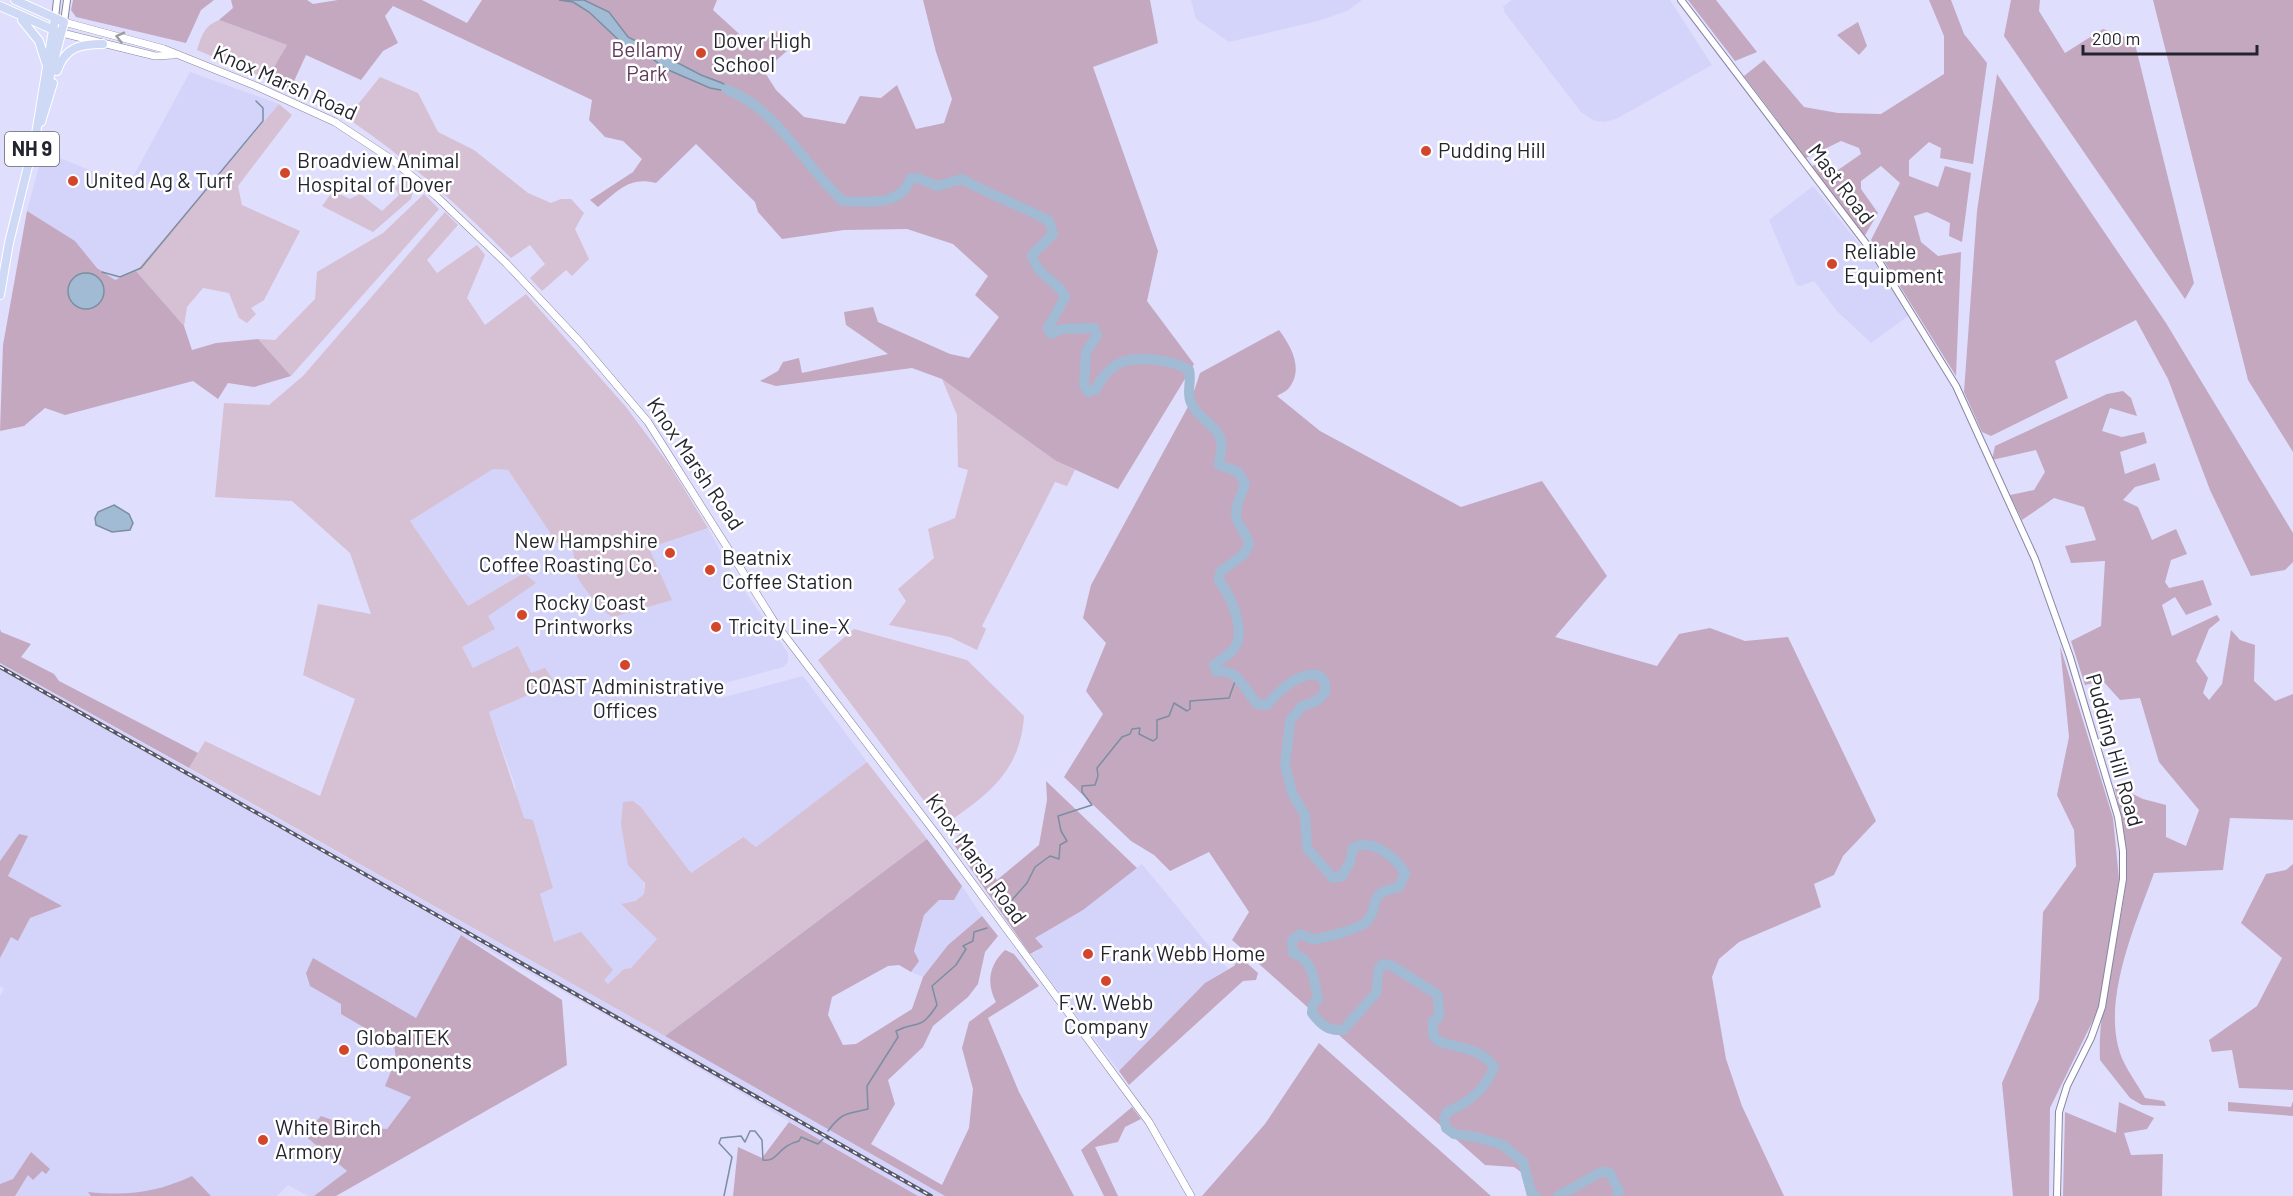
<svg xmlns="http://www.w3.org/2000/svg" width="2293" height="1196" font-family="Barlow,sans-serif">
	<rect width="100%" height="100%" fill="#e0defd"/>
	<!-- built -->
	<path fill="#d4d3f9" d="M 1191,0 L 1362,0 L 1347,11 L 1318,21 L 1229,42 L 1196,19 Z
		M 1512,0 L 1670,0 L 1712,65 L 1616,119 L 1604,122 L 1595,121 L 1581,112 L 1505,13 L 1503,7 Z
		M 190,72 L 279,104 L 136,271 L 115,280 L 97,268 L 75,241 L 27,211 L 43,151 L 128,186 Z
		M 1813,186 L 1883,274 L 1908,316 L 1871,343 L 1837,311 L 1814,281 L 1800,286 L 1796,284 L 1769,220 Z
		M 493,469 L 508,470 L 557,543 L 569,542 L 575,550 L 574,571 L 657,570 L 649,548 L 708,528 L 732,573 L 788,653 L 788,662 L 783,667 L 714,686 L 717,699 L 803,676 L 867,762 L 756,847 L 742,837 L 691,873 L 641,807 L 644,894 L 636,901 L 622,905 L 657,939 L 631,968 L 624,969 L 608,984 L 554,942 L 540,894 L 553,888 L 533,820 L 524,818 L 518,807 L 515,785 L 489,712 L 554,683 L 531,673 L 473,668 L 462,647 L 494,630 L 487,616 L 535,583 L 524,573 L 468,606 L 410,521 Z
		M 0,663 L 665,1036 L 945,1196 L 918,1196 L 620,1023 L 461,935 L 416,1018 L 312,959 L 310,986 L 342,1004 L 342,1014 L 394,1045 L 396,1059 L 386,1086 L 411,1097 L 387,1129 L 346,1125 L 304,1135 L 347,1171 L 314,1196 L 308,1196 L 288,1185 L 277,1196 L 211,1196 L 192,1176 L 166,1188 L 122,1196 L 89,1192 L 91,1196 L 15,1196 L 28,1174 L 31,1152 L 13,1179 L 0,1184 L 0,996 L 4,989 L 0,986 L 0,958 L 11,937 L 18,941 L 30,918 L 61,906 L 8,876 L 27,837 L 19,834 L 0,861 Z
		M 1142,864 L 1228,969 L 1205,983 L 1119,1071 L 1030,954 L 1038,951 L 1034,938 L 1083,910 Z
		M 962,886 L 982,916 L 948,945 L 923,977 L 911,972 L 919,961 L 914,951 L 924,915 L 939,900 L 954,900 Z"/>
	<!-- green -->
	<path fill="#d6c0d3" d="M 219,20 L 287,45 L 267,79 L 197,50 C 202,35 204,26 219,20 Z
		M 380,77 L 418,93 L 438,132 L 474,150 L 528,193 L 551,203 L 561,199 L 571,199 L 584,213 L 575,229 L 589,259 L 572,276 L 566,270 L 542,291 L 530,278 L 545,264 L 530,245 L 511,258 C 460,207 408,159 347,118 Z
		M 279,104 L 292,115 L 238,186 L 242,205 L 300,231 L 264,300 L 251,308 L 256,314 L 247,323 L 239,318 L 229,293 L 203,288 L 187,307 L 184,326 L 136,271 Z
		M 404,178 L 414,187 L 411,199 L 373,232 L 322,206 L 333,191 L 350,199 L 360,194 L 382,211 L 399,195 L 395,188 Z
		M 424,194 L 439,209 L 291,376 L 258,339 L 275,340 L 315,299 L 317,272 L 383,233 Z
		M 445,212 L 458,225 L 427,260 L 437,273 L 477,245 L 485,255 L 467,298 L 485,325 L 526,294 L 626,407 L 670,466 L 708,528 L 649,548 L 672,600 L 613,617 C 603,613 576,580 574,569 C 572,558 577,552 569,542 L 557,543 L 508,470 L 493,469 L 410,521 L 468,606 L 524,573 L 536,583 L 488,616 L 495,629 L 462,647 L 473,668 L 518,646 L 531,673 L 545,668 L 555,683 L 489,712 L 524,818 L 533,820 L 553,888 L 540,894 L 554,942 L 581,932 L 613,970 L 604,980 L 608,984 L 624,969 L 631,968 L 657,939 L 621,904 L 636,901 L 644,894 L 645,883 L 628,865 L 621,824 L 623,802 L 633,801 L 641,807 L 691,873 L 743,837 L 756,847 L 867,762 L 927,839 L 665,1036 L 189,768 L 205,741 L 320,796 L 355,699 L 303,675 L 318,604 L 371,614 L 350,553 L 292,501 L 215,497 L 224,403 L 269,405 L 303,376 Z
		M 942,379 L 1056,461 L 1075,470 L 1067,486 L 1055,482 L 982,626 L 986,629 L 977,650 L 950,637 L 889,625 L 906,601 L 898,589 L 934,558 L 928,529 L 955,518 L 968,470 L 958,467 L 957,415 Z
		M 854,629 L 967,660 L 1024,716 C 1020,773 987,795 943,826 L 818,660 Z"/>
	<!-- forest -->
	<path fill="#c3a8c0" d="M 73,0 L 214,0 L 201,10 L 186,43 L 76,17 L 71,10 Z
		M 231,0 L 307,0 L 313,4 L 338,0 L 422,0 L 467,23 L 482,0 L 717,0 L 713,10 L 748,42 L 761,43 L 777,31 L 788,50 L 764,71 L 776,90 L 804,117 L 845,124 L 860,96 L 881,98 L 897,85 L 916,129 L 944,123 L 952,99 L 936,52 L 923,0 L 1150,0 L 1158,43 L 1093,67 L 1158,251 L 1147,301 L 1194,364 L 1118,489 L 1056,461 L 942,379 L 912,368 L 776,386 L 760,381 L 778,371 L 783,362 L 799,358 L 802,373 L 888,354 L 846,325 L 844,312 L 873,307 L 878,322 L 950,354 L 969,358 L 999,317 L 975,295 L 988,276 L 953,244 L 907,229 L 844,230 L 782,239 L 758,212 L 755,202 L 696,144 L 656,183 C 629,176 618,191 598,207 L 590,200 L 633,172 L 642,159 L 623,141 L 605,137 L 589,120 L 592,100 L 393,6 L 385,16 L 398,43 L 383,51 L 361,80 L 306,55 L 290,90 L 267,79 L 287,45 L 219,20 L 233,8 Z
		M 1688,0 L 1716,0 L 1757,52 L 1735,61 Z
		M 1929,0 L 1951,0 L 1964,34 L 1987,63 L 1973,164 L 1940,158 L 1941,148 L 1929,142 L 1909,160 L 1909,176 L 1938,187 L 1945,166 L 1971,173 L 1962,242 L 1949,236 L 1950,223 L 1927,212 L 1914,216 L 1921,242 L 1938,256 L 1961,252 L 1956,376 L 1871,240 L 1900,183 L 1881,166 L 1861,181 L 1861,189 L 1878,213 L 1864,237 L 1812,166 L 1821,163 L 1838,170 L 1861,154 L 1859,148 L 1841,141 L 1806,158 L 1744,76 L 1764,60 L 1804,107 L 1838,113 L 1881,114 L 1944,74 L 1944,36 Z
		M 2011,0 L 2040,0 L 2039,11 L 2065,53 L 2103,29 L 2134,40 L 2194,283 L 2185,299 L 2004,36 Z
		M 2153,0 L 2293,0 L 2293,452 L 2248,380 Z
		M 1858,22 L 1867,46 L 1859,55 L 1837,35 Z
		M 1997,74 L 2166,323 L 2293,533 L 2293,562 L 2285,570 L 2251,576 L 2210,490 L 2168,379 L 2136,320 L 2055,361 L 2068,398 L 1991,436 L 1982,432 L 1964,392 L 1977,211 Z
		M 27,211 L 75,241 L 97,268 L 115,280 L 136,271 L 184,326 L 192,350 L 216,343 L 258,339 L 291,376 L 254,387 L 228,383 L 218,399 L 193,381 L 65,415 L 45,408 L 24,426 L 0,431 L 3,345 Z
		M 1279,330 C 1291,346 1304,369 1289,388 C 1287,391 1280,394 1277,396 L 1320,431 L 1461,507 L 1542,481 L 1607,576 L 1555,637 L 1657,666 L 1679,634 L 1710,628 L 1745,641 L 1788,637 L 1876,821 L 1843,856 L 1834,875 L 1814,884 L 1821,907 L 1739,942 L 1719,959 L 1712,977 L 1726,1059 L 1742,1106 L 1784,1196 L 1527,1196 L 1521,1172 L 1514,1167 L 1485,1165 L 1232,940 L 1249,912 L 1209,852 L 1170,871 L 1154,855 L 1131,841 L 1064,777 L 1103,714 L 1086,691 L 1106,643 L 1083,618 L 1091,585 L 1190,403 L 1200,373 Z
		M 2123,391 L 2131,398 L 2137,416 L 2110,408 L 2102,431 L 2122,437 L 2144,432 L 2147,443 L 2120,452 L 2125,474 L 2155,463 L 2160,480 L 2135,487 L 2123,500 L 2138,507 L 2152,540 L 2176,529 L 2187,554 L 2171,560 L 2165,582 L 2169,588 L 2203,580 L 2212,605 L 2186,615 L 2175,597 L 2162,605 L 2172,636 L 2217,615 L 2220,620 L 2209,629 L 2196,661 L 2208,678 L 2203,693 L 2209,700 L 2222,684 L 2231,630 L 2240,640 L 2255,645 L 2254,681 L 2275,701 L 2293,694 L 2293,820 L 2230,818 L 2223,870 L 2154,873 C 2136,923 2102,999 2120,1053 C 2125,1068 2137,1083 2145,1098 L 2164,1101 L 2166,1106 L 2142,1105 L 2130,1098 L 2100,1060 C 2097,1000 2120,940 2126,881 C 2129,850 2121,815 2114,785 L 2143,799 L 2166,805 L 2166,837 L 2186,846 L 2199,810 L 2159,762 L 2140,698 L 2120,700 L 2103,681 L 2085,685 L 2071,641 L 2101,626 L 2105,561 L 2071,563 L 2065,546 L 2096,540 L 2084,507 L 2054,498 L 2022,520 L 2010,495 L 2034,490 L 2045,472 L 2036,450 L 1992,460 L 1995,446 L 2107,394 Z
		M 0,629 L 1,632 L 31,644 L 21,657 L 54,674 L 59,681 L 198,753 L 189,768 L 0,663 Z
		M 2060,646 L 2113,818 L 2119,879 L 2100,1006 L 2050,1108 L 2049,1196 L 2013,1196 L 2002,1083 L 2039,999 L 2043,912 L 2076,866 L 2074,830 L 2057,795 L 2069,737 Z
		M 1046,781 L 1137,868 L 1083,910 L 1035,938 L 1043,947 L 1030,954 L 952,842 L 961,833 L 997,880 L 1039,845 L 1047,800 Z
		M 19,834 L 28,836 L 8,876 L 62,906 L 30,918 L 18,941 L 11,937 L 0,958 L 0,861 Z
		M 927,839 L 962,886 L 954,900 L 939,900 L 924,915 L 914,951 L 919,961 L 911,972 L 899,965 L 888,966 L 832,997 L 828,1015 L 843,1045 L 856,1044 L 912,1009 L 923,977 L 948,945 L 982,916 L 998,936 L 985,952 L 978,984 L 968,997 L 933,1026 L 923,1047 L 888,1080 L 895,1104 L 871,1144 L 942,1185 L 969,1128 L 973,1089 L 962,1048 L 969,1022 L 996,1002 C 986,983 989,965 1005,950 L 1014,954 L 1039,986 L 988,1018 L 1019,1092 L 1074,1196 L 945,1196 L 665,1036 Z
		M 2293,864 L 2293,1090 L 2239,1088 L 2232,1050 L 2212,1052 L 2209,1040 L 2257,1006 L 2282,958 L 2241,923 L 2266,874 L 2286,870 Z
		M 461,935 L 562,1000 L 567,1065 L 336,1196 L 314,1196 L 347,1171 L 304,1135 L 321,1116 L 346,1125 L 387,1129 L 411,1097 L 385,1086 L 396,1059 L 394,1045 L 341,1014 L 341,1004 L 310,986 L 306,973 L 313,958 L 416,1018 Z
		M 1240,957 L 1258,973 L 1256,980 L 1243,981 L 1129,1085 L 1119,1071 L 1205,983 L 1234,966 Z
		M 1319,1043 L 1491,1196 L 1202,1196 L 1265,1124 Z
		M 2293,1101 L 2293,1116 L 2228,1111 L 2228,1102 L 2291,1107 Z
		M 2119,1102 L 2154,1118 L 2147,1129 L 2124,1133 L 2131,1155 L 2163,1154 L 2162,1196 L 2063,1196 L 2065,1112 L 2116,1133 Z
		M 1132,1107 L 1141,1119 L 1125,1127 L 1118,1142 L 1095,1147 L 1118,1196 L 1104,1196 L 1081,1150 Z
		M 789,1122 L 918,1196 L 733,1196 L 738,1147 L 762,1158 Z
		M 31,1152 L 50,1169 L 46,1174 L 42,1171 L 33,1180 L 28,1175 L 15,1196 L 0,1196 L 0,1184 L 13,1179 Z
		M 192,1176 L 211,1196 L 91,1196 L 88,1192 C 128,1196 155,1193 192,1176 Z"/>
	<!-- water -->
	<path fill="#a0bbd3" stroke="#7b8ea2" stroke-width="1.5" d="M 559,0 L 584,0 L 609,12 L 628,37 L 701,75 L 722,83 L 737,93 L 710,88 L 666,69 L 650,57 L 623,44 L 589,12 L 573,2 Z
		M68 291a18 18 0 1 1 36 0a18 18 0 1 1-36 0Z
		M 114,505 L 129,514 L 133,523 L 130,530 L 112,532 L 96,525 L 95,518 L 98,512 Z"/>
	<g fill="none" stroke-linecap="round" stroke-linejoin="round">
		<!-- stream -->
		<path stroke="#7b8ea2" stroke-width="1.5" d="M 102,272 L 120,277 L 141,268 L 263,121 L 263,108 L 256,101
			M 1002,911 L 1027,883 L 1035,867 L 1050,856 L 1059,859 L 1060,845 L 1067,841 L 1061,831 L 1058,816 L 1092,805 L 1082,792 L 1082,786 L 1095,785 L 1098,776 L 1097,768 L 1122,737 L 1130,734 L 1132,729 L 1140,728 L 1139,734 L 1153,741 L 1157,738 L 1157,720 L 1169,716 L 1174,703 L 1187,711 L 1190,709 L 1190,701 L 1229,698 L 1237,676
			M 828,1131 C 843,1111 846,1115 868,1109 L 867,1086 L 898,1037 L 896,1031 C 917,1020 920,1032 937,1005 L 932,986 L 956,965 L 966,949 L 963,946 L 973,941 L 974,932 L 987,928
			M 724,1196 L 732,1157 L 719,1143 L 721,1138 L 741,1136 L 745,1142 L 750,1131 L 755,1131 L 762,1140 L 763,1160 C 779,1162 777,1146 799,1141 L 801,1137 L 818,1144 L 823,1139"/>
		<!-- river -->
		<path stroke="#a0bbd3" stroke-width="10" d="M 726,89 C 779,110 803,165 843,201 C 868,202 901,207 911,178 L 918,178 L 937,186 L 962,179 C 990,195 1020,205 1049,221 L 1053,234 L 1032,255 C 1037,277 1059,281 1065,297 L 1048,328 L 1051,334 L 1062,329 L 1094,328 L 1097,335 L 1086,352 L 1084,385 L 1088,392 L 1095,390 C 1101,380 1108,368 1120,363 C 1137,355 1173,360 1189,370 C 1192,382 1186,392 1191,403 C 1197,418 1217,425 1221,441 C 1223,447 1219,457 1219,465 L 1238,472 L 1245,484 C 1241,496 1232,511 1238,522 C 1242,531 1247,534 1249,544 L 1244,554 L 1220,572 L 1219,581 C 1230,594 1246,630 1235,647 C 1231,654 1220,660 1214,665 L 1217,672 C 1237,667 1246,691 1257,704 L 1267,705 C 1280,690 1297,672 1319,675 L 1325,683 L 1325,692 L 1317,701 L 1302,706 L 1290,721 L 1285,765 L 1292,793 L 1305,815 L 1307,848 L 1333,878 L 1342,876 L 1350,862 L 1353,848 C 1371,837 1395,857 1405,873 L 1399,887 C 1364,894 1382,904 1367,921 C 1361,928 1324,939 1314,939 C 1310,939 1304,936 1300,934 L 1292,940 L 1293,953 C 1313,960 1314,979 1318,999 L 1313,1004 L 1312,1013 C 1321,1025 1328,1031 1343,1030 L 1376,993 L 1379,968 L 1383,964 L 1392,966 L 1438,995 L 1439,1017 L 1433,1021 L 1433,1035 L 1438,1041 C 1459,1049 1480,1047 1494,1067 C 1485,1090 1469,1103 1447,1112 L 1444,1119 L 1446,1128 L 1454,1134 L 1476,1137 L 1503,1145 L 1523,1162 L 1532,1195 L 1535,1196
			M 1558,1196 L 1601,1172 L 1609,1172 L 1619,1191 L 1617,1196"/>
		<!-- tertiary casing -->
		<g stroke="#8786a2" stroke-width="8">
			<path id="tertiary" d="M 1681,0 L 1877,258 L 1956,386 L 2035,559 L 2070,657 L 2118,817 L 2123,851 L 2123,879 L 2102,1007 L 2091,1038 L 2067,1086 L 2059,1112 L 2057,1196
				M 55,18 L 57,0
				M 64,22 L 67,0"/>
		</g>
		<!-- secondary casing -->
		<g stroke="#8786a2" stroke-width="8">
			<path id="secondary" d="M 64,22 L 164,49 L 256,86 L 335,122 L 391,159 L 436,196 L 506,263 L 581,343 L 648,422 L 775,623 L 940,839 L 1149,1122 L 1191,1196
				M 62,33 L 155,56 L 173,55"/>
		</g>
		<!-- primary casing -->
		<g stroke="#fff" stroke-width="10">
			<path id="primary" d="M 15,0 L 64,22 L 47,88
				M 0,6 L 56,31
				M 22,20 L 39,41 L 46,63
				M 57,71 C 65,47 80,44 103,44
				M 41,122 L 53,83
				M 0,295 L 9,243 L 36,134 L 55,18"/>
		</g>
		<!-- tertiary -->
		<use href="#tertiary" stroke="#fff" stroke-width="6"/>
		<!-- secondary -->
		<use href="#secondary" stroke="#fff" stroke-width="7"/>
		<!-- primary -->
		<use href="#primary" stroke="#cedaf5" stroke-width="8"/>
		<!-- rail casing -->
		<g stroke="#585767" stroke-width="4">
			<path id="rail" d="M 0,667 L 931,1196"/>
		</g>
		<!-- rail -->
		<use href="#rail" stroke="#fff" stroke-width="1.5" stroke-dasharray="4.5" stroke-linecap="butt"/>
	</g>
	<!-- one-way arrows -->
	<defs><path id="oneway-chevron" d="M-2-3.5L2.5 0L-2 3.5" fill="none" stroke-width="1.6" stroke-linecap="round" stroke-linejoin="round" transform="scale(1.5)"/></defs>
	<use stroke="#9c9ca1" href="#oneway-chevron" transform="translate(120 37) rotate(-166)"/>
	<!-- markers -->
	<g fill="#d2472c" stroke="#fff" stroke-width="2">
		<circle cx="701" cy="53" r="6"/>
		<circle cx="1426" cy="151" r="6"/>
		<circle cx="285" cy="173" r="6"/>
		<circle cx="73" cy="181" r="6"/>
		<circle cx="1832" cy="264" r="6"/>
		<circle cx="670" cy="553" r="6"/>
		<circle cx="710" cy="570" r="6"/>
		<circle cx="522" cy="615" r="6"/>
		<circle cx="716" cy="627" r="6"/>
		<circle cx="625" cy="665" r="6"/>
		<circle cx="1088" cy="954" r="6"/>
		<circle cx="1106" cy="981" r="6"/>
		<circle cx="344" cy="1050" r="6"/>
		<circle cx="263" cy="1140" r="6"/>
	</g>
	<g text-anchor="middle" stroke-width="5" stroke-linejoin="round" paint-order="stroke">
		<!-- shield labels -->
		<rect fill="#fff" stroke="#66666d" stroke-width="1.5" x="5" y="132" width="54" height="34" rx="4.5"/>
		<g font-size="20" font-weight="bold" fill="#24242f">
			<text x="32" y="156">NH 9</text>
		</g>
		<!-- poi labels -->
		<g font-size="21" fill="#24242f" stroke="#fff" text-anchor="start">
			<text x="713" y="48">Dover High<tspan x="713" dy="24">School</tspan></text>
			<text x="1438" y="158">Pudding Hill</text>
			<text x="297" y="168">Broadview Animal<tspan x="297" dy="24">Hospital of Dover</tspan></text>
			<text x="85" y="188">United Ag &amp; Turf</text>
			<text x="1844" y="259">Reliable<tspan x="1844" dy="24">Equipment</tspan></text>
			<text x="658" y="548" text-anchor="end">New Hampshire<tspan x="658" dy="24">Coffee Roasting Co.</tspan></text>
			<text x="722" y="565">Beatnix<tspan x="722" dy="24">Coffee Station</tspan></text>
			<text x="534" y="610">Rocky Coast<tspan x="534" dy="24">Printworks</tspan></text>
			<text x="728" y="634">Tricity Line-X</text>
			<text x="625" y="694" text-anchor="middle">COAST Administrative<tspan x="625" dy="24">Offices</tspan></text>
			<text x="1100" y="961">Frank Webb Home</text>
			<text x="1106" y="1010" text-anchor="middle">F.W. Webb<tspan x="1106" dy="24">Company</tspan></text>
			<text x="356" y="1045">GlobalTEK<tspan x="356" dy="24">Components</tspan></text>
			<text x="275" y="1135">White Birch<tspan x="275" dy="24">Armory</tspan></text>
		</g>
		<!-- park labels -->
		<g font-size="21" fill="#603a5d" stroke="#fff">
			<text x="647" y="57">Bellamy<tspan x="647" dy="24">Park</tspan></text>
		</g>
		<!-- street labels -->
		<g font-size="21" fill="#24242f" stroke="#fff">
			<text transform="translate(285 83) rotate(24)" y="7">Knox Marsh Road</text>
			<text transform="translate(1841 184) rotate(53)" y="7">Mast Road</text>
			<text transform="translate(695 464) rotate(56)" y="7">Knox Marsh Road</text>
			<text transform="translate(2114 750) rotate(74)" y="7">Pudding Hill Road</text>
			<text transform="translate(976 859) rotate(54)" y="7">Knox Marsh Road</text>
		</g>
	</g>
	<!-- scale -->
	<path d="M2083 45v9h174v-9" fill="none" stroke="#24242f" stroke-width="3"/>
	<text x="2092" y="45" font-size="18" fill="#24242f" stroke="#ffffff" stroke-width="4.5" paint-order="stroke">200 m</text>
</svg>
